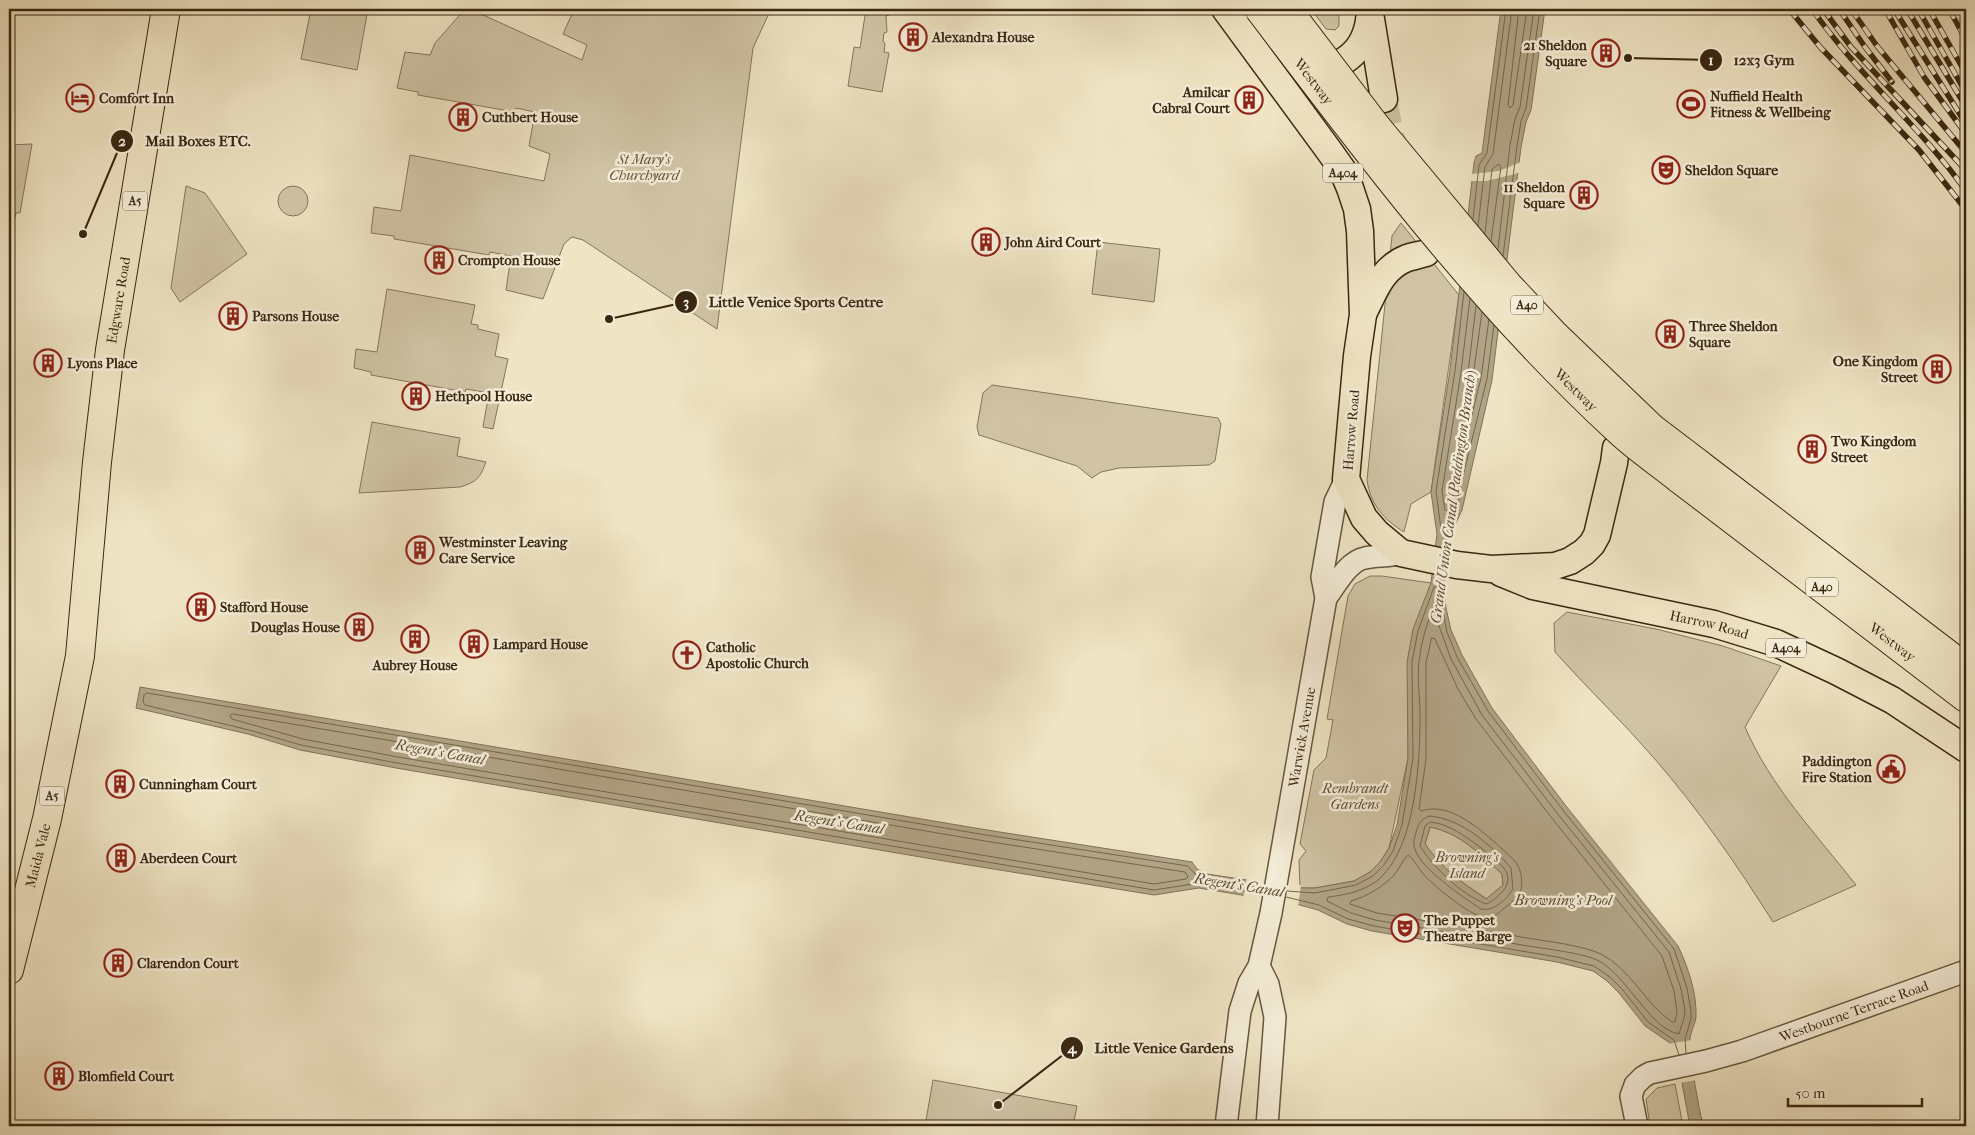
<svg xmlns="http://www.w3.org/2000/svg" width="1975" height="1135" font-family="'IM FELL French Canon',serif">
	<rect width="100%" height="100%" fill="#efe4c3"/>
	<filter id="stains"><feTurbulence type="fractalNoise" baseFrequency=".004" numOctaves="4"/><feColorMatrix values="0 0 0 0 .2 0 0 0 0 .09 0 0 0 0 .02 0 0 0 .5 -.17"/></filter>
	<radialGradient id="worn" r=".72"><stop offset=".6" stop-color="#630" stop-opacity="0"/><stop offset="1" stop-color="#630" stop-opacity=".3"/></radialGradient>
	<!-- green -->
	<path fill="#d0c4a5" stroke="#84765a" d="M 311,9 L 368,9 L 357,70 L 301,59 Z
		M 465,9 L 470,9 L 582,60 L 587,45 L 563,34 L 572,14 L 561,9 L 771,9 L 753,48 L 717,329 L 583,240 L 572,237 L 564,244 L 543,299 L 506,290 L 511,256 L 490,252 L 489,255 L 394,239 L 394,236 L 371,233 L 374,207 L 401,211 L 410,155 L 544,181 L 550,154 L 529,146 L 535,112 L 516,108 L 515,112 L 418,95 L 418,92 L 397,88 L 405,52 L 430,55 L 435,43 Z
		M 866,9 L 890,11 L 889,15 L 886,16 L 887,32 L 884,33 L 883,41 L 885,44 L 884,52 L 889,53 L 882,92 L 848,86 L 854,47 L 860,48 Z
		M 1311,9 L 1339,9 L 1339,26 L 1335,30 L 1326,29 Z
		M 32,144 L 20,213 L 16,213 L 13,226 L 9,227 L 9,145 Z
		M278 201a15 15 0 1 1 30 0a15 15 0 1 1-30 0Z
		M 186,186 L 205,193 L 247,254 L 180,302 L 171,288 Z
		M 1401,223 L 1459,295 L 1431,492 L 1411,504 L 1404,532 C 1384,520 1370,504 1367,480 L 1392,236 Z
		M 1098,242 L 1160,249 L 1154,302 L 1092,294 Z
		M 387,289 L 475,305 L 471,324 L 478,325 L 478,329 L 499,334 L 495,356 L 508,359 L 493,429 L 483,427 L 489,393 L 466,389 L 465,392 L 371,375 L 371,372 L 354,368 L 356,349 L 377,352 Z
		M 992,385 L 1218,418 L 1221,424 L 1215,461 L 1209,465 L 1119,468 L 1101,472 L 1092,478 L 1077,466 L 979,435 L 977,427 L 983,393 Z
		M 372,422 L 460,438 L 457,456 L 486,462 C 480,478 477,482 460,487 L 359,493 Z
		M 1370,576 L 1382,576 L 1431,583 L 1414,629 L 1408,662 L 1408,758 L 1389,848 L 1380,862 L 1370,872 L 1354,881 L 1315,888 L 1300,888 L 1299,860 L 1306,851 L 1300,844 L 1314,770 L 1326,758 L 1333,720 L 1327,719 L 1348,596 L 1355,584 Z
		M 1567,612 L 1656,629 L 1723,646 L 1781,666 L 1745,727 C 1770,786 1817,835 1856,885 L 1773,922 C 1737,865 1699,810 1654,758 C 1623,722 1587,688 1555,652 L 1554,623 Z
		M 1430,827 C 1460,833 1480,854 1502,874 L 1503,885 L 1487,899 C 1460,881 1444,871 1425,844 Z
		M 933,1080 L 1077,1106 L 1073,1126 L 925,1126 Z
		M 1675,1084 L 1683,1126 L 1650,1126 L 1646,1099 L 1657,1088 Z"/>
	<!-- water -->
	<path fill="#b1a486" stroke="#817257" fill-rule="evenodd" d="M 1501,9 L 1545,9 L 1531,110 L 1526,122 L 1521,147 L 1492,380 L 1462,510 L 1450,536 L 1444,588 L 1446,608 L 1451,630 L 1462,655 L 1492,708 L 1566,806 L 1678,946 C 1688,967 1697,993 1696,1017 C 1695,1025 1689,1034 1690,1043 C 1692,1071 1697,1098 1703,1126 L 1690,1126 L 1682,1083 L 1670,1043 L 1645,1026 L 1619,993 L 1607,981 L 1593,971 L 1557,962 L 1372,931 L 1347,924 L 1318,910 L 1296,904 L 1199,888 L 1154,895 L 950,862 L 396,768 L 300,750 L 248,734 L 136,708 L 140,687 L 987,830 L 1192,862 L 1197,869 L 1207,874 L 1300,888 L 1315,888 L 1354,881 L 1370,872 L 1380,862 L 1389,848 L 1397,825 L 1408,758 L 1407,662 L 1413,629 L 1431,583 L 1437,534 L 1431,492 L 1450,370 L 1474,163 L 1476,156 L 1482,153 ZM 1430,827 C 1460,833 1480,854 1502,874 L 1503,885 L 1486,899 C 1460,881 1444,871 1425,844 Z"/>
	<!-- pier -->
	<path fill="#efe4c3" d="M 1523,161 L 1522,171 L 1515,174 L 1486,181 L 1469,181 L 1471,174 L 1499,171 Z
		M 1247,877 L 1301,885 L 1298,907 L 1243,898 Z
		M 1692,1040 L 1697,1080 L 1679,1083 L 1667,1044 Z"/>
	<g fill="none" stroke-linecap="round" stroke-linejoin="round">
		<!-- shore -->
		<path stroke="#75664b" stroke-width="1" d="M 1519,9 L 1508,105 L 1510,108 L 1513,105 L 1527,9
			M 1473,219 L 1479,165 L 1487,153 L 1506,9
			M 1478,226 L 1485,167 L 1493,154 L 1512,9
			M 1485,233 L 1492,169 L 1499,164 L 1501,167 L 1491,241
			M 1498,249 L 1510,145 L 1515,119 L 1520,107 L 1534,9
			M 1503,256 L 1517,146 L 1521,121 L 1526,108 L 1540,9
			M 1464,292 L 1455,371 L 1436,491 L 1441,529 L 1444,533 L 1446,532 C 1454,518 1459,505 1460,488 L 1487,379 L 1494,325
			M 1470,298 L 1461,372 L 1442,491 L 1445,510 L 1447,511 L 1450,510 L 1454,487 L 1481,378 L 1489,319
			M 1476,306 L 1467,381 L 1470,383 L 1472,382 L 1473,377 L 1482,312
			M 1434,612 L 1451,659 L 1482,715 L 1557,813 L 1669,952 L 1681,989 L 1685,1011 L 1684,1018 L 1679,1034 C 1650,1029 1628,977 1599,961 C 1584,953 1546,949 1528,946 C 1477,937 1426,929 1375,920 L 1351,913 L 1327,901 L 1328,897 C 1346,895 1364,891 1378,880 C 1416,848 1420,762 1420,715 C 1420,697 1417,679 1419,661 C 1421,645 1425,629 1431,614 Z
			M 1432,638 L 1435,639 L 1458,689 L 1476,719 L 1551,817 L 1662,956 L 1674,991 L 1677,1012 L 1675,1022 L 1672,1022 C 1644,1003 1631,969 1601,954 C 1584,946 1547,941 1527,938 C 1477,929 1427,921 1377,913 L 1350,904 L 1351,901 C 1368,896 1383,887 1395,874 C 1400,868 1402,860 1408,855 C 1415,860 1419,869 1424,875 C 1435,887 1464,910 1479,916 C 1489,920 1496,916 1503,909 C 1510,904 1518,898 1521,890 C 1523,882 1521,870 1517,864 C 1513,858 1506,853 1501,848 C 1481,830 1450,801 1421,811 L 1419,809 L 1426,759 L 1426,663 Z
			M 233,714 L 985,841 L 1185,872 L 1188,877 L 1186,879 L 1154,884 L 398,757 L 303,739 L 232,719 L 230,716 Z
			M 1430,816 C 1462,819 1491,845 1511,868 L 1513,889 C 1507,899 1493,912 1481,909 C 1464,898 1415,865 1414,845 C 1413,840 1416,834 1417,829 C 1420,822 1422,818 1430,816 Z
			M 1431,822 C 1436,823 1442,824 1446,826 C 1460,831 1498,859 1506,871 C 1510,879 1507,887 1502,892 C 1497,897 1492,902 1486,904 C 1461,894 1435,869 1420,846 L 1425,826 Z
			M 1287,891 L 1315,893 L 1356,885 L 1373,876 L 1384,865 L 1393,851 L 1402,825 L 1413,758 L 1412,662 L 1418,631 L 1434,587 L 1438,586 L 1447,632 L 1457,657 L 1488,711 L 1562,809 L 1674,949 L 1687,988 L 1691,1011 L 1691,1019 L 1685,1039 L 1686,1053
			M 1262,894 L 1199,883 L 1154,890 L 397,763 L 301,745 L 249,730 L 145,705 L 143,702 L 144,695 L 147,693 L 986,835 L 1188,866 L 1194,873 L 1205,879 L 1263,888
			M 1286,897 L 1319,905 L 1348,919 L 1374,926 L 1557,957 L 1594,966 L 1610,977 L 1623,990 L 1648,1022 L 1674,1040 L 1679,1055"/>
		<!-- major-tunnel -->
		<path stroke="#cbbe9f" stroke-width="26" stroke-dasharray="26 13" stroke-linecap="butt" d="M 1384,99 L 1391,136 L 1398,153"/>
		<!-- minor casing -->
		<g stroke="#66573d" stroke-width="24">
			<g id="minor">
				<path d="M 1326,598 C 1336,585 1348,561 1365,558 C 1377,555 1389,557 1401,553"/>
				<path d="M 1259,966 L 1268,984 L 1275,1017 L 1267,1126"/>
				<path id="s1" d="M 1226,1126 L 1240,1011 L 1249,983 L 1259,966 L 1271,913 L 1326,598 L 1322,577 L 1335,502 L 1346,479"/>
				<path id="s2" d="M 1637,1126 L 1631,1096 L 1635,1085 L 1643,1077 L 1650,1073 L 1706,1061 L 1742,1051 L 1966,971"/>
			</g>
		</g>
		<!-- major casing -->
		<g stroke="#392810" stroke-width="29">
			<g id="major">
				<path d="M 1225,9 L 1330,152 L 1342,169 L 1350,188 L 1357,209 L 1360,231 L 1363,315 L 1357,356 L 1346,479 L 1364,518 L 1377,533 L 1401,553 L 1457,565 L 1491,569 L 1555,566 L 1570,561 L 1584,552 L 1592,544 L 1597,535 L 1614,463 L 1616,448"/>
				<path d="M 1371,19 L 1384,99"/>
				<path d="M 1310,72 C 1347,67 1369,48 1370,9"/>
				<path d="M 1364,312 C 1375,290 1382,268 1407,258 C 1413,256 1420,255 1426,253"/>
				<path id="s3" d="M 1501,573 L 1533,586 L 1714,624 L 1776,643 L 1836,671 L 1892,700 L 1966,749"/>
			</g>
		</g>
		<!-- highway casing -->
		<g stroke="#392810" stroke-width="30">
			<g id="highway">
				<path d="M 1699,464 L 1966,668"/>
				<path id="s4" d="M 1678,478 L 1966,698"/>
				<path id="s5" d="M 9,970 L 47,819 L 80,656 L 97,462 L 110,350 L 166,9"/>
			</g>
		</g>
		<!-- minor -->
		<use href="#minor" stroke="#f5edd8" stroke-width="21"/>
		<!-- major -->
		<use href="#major" stroke="#efe4c3" stroke-width="26"/>
		<!-- highway -->
		<use href="#highway" stroke="#efe4c3" stroke-width="28"/>
		<!-- rail casing -->
		<g stroke="#392810" stroke-width="5.5">
			<path id="rail" d="M 1789,9 L 1821,48 L 1919,150 L 1966,210
				M 1812,9 C 1858,75 1920,126 1966,191
				M 1823,9 L 1851,47 L 1962,166
				M 1839,9 L 1865,47 L 1892,82
				M 1851,9 L 1877,46 L 1966,153
				M 1885,9 L 1924,77 L 1966,134
				M 1894,9 L 1966,124
				M 1907,9 L 1966,107
				M 1918,9 L 1966,93
				M 1929,9 L 1966,74
				M 1949,9 L 1966,40"/>
		</g>
		<!-- rail -->
		<use href="#rail" stroke="#f5edd8" stroke-width="4" stroke-dasharray="11" stroke-linecap="butt"/>
		<!-- highway-bridge casing -->
		<g stroke="#392810" stroke-width="30" stroke-linecap="butt">
			<g id="highway-bridge">
				<path id="s6" d="M 1259,9 C 1370,156 1482,305 1619,431 C 1637,448 1658,462 1678,478"/>
				<path d="M 1287,9 L 1376,126 L 1508,285 L 1554,334 L 1653,429 L 1699,464"/>
			</g>
		</g>
		<!-- highway-bridge -->
		<use href="#highway-bridge" stroke="#efe4c3" stroke-width="28"/>
	</g>
	<!-- icons -->
	<defs>
		<g id="building-ring" transform="scale(1.4375)"><circle r="9.5" fill="#f5edd8" stroke="#8f2418" stroke-width="1.5"/><path d="M-4-6H4V6H1V3H-1V6H-4ZM-2.5-4.3h1.7v1.8h-1.7ZM.8-4.3h1.7v1.8H.8ZM-2.5-1h1.7V.8h-1.7ZM.8-1h1.7V.8H.8Z" fill="#8f2418"/></g>
		<g id="hotel-ring" transform="scale(1.4375)"><circle r="9.5" fill="#f5edd8" stroke="#8f2418" stroke-width="1.5"/><path d="M-6-4.5h1.5V1H6V5H4.5V3h-9V5H-6ZM-4 0a1.8 1.8 0 1 1 3.6 0ZM.5 0V-2.5h3Q6-2.5 6 0Z" fill="#8f2418"/></g>
		<g id="stadium-ring" transform="scale(1.4375)"><circle r="9.5" fill="#f5edd8" stroke="#8f2418" stroke-width="1.5"/><path d="M0-5a6.5 5 0 1 0 0 10a6.5 5 0 1 0 0-10ZM-3.5-1.8h7v3.6h-7Z" fill="#8f2418"/></g>
		<g id="theatre-ring" transform="scale(1.4375)"><circle r="9.5" fill="#f5edd8" stroke="#8f2418" stroke-width="1.5"/><path d="M-5-5.5Q0-4 5-5.5V0Q5 5 0 6Q-5 5-5 0ZM-3.3-2.5H-1v1.5H-3.3ZM1-2.5H3.3v1.5H1ZM-2.8 1Q0 5.5 2.8 1Z" fill="#8f2418"/></g>
		<g id="church-ring" transform="scale(1.4375)"><circle r="9.5" fill="#f5edd8" stroke="#8f2418" stroke-width="1.5"/><path d="M-1.2-6h2.4v3.5h3.3v2.4h-3.3V6h-2.4V-.1h-3.3v-2.4h3.3Z" fill="#8f2418"/></g>
		<g id="civic-ring" transform="scale(1.4375)"><circle r="9.5" fill="#f5edd8" stroke="#8f2418" stroke-width="1.5"/><path d="M-.6-6.5H3V-4.5H.6V-3L4-1V1h2V6H-6V1h2V-1L-.6-3ZM-1.2 2.5V6h2.4V2.5Z" fill="#8f2418"/></g>
	</defs>
	<g fill-rule="evenodd">
		<use href="#building-ring" x="913" y="37"/>
		<use href="#building-ring" x="1606" y="53"/>
		<use href="#hotel-ring" x="80" y="98"/>
		<use href="#building-ring" x="1249" y="100"/>
		<use href="#stadium-ring" x="1691" y="104"/>
		<use href="#building-ring" x="463" y="117"/>
		<use href="#theatre-ring" x="1666" y="170"/>
		<use href="#building-ring" x="1584" y="195"/>
		<use href="#building-ring" x="986" y="242"/>
		<use href="#building-ring" x="439" y="260"/>
		<use href="#building-ring" x="233" y="316"/>
		<use href="#building-ring" x="1670" y="334"/>
		<use href="#building-ring" x="48" y="363"/>
		<use href="#building-ring" x="1937" y="369"/>
		<use href="#building-ring" x="416" y="396"/>
		<use href="#building-ring" x="1812" y="449"/>
		<use href="#building-ring" x="420" y="550"/>
		<use href="#building-ring" x="201" y="607"/>
		<use href="#building-ring" x="359" y="627"/>
		<use href="#building-ring" x="415" y="639"/>
		<use href="#building-ring" x="474" y="644"/>
		<use href="#church-ring" x="687" y="655"/>
		<use href="#civic-ring" x="1891" y="769"/>
		<use href="#building-ring" x="120" y="784"/>
		<use href="#building-ring" x="121" y="858"/>
		<use href="#theatre-ring" x="1405" y="928"/>
		<use href="#building-ring" x="118" y="963"/>
		<use href="#building-ring" x="59" y="1076"/>
	</g>
	<g text-anchor="middle" stroke-width="5" stroke-linejoin="round" paint-order="stroke">
		<!-- shield labels -->
		<g fill="#f5edd8" stroke="#71634c" stroke-width="1">
			<rect x="1323" y="163.5" width="40" height="19" rx="4"/>
			<rect x="122.5" y="191.5" width="25" height="19" rx="4"/>
			<rect x="1511" y="295.5" width="32" height="19" rx="4"/>
			<rect x="1806" y="577.5" width="32" height="19" rx="4"/>
			<rect x="1766" y="638.5" width="40" height="19" rx="4"/>
			<rect x="39.5" y="786.5" width="25" height="19" rx="4"/>
		</g>
		<g font-size="12" font-weight="bold" fill="#392810">
			<text x="1343" y="177">A404</text>
			<text x="135" y="205">A5</text>
			<text x="1527" y="309">A40</text>
			<text x="1822" y="591">A40</text>
			<text x="1786" y="652">A404</text>
			<text x="52" y="800">A5</text>
		</g>
		<!-- poi labels -->
		<g font-size="14" font-weight="bold" fill="#392810" stroke="#f5edd8" text-anchor="start">
			<text x="932" y="42">Alexandra House</text>
			<text x="1587" y="50" text-anchor="end">21 Sheldon<tspan x="1587" dy="16">Square</tspan></text>
			<text x="1230" y="97" text-anchor="end">Amilcar<tspan x="1230" dy="16">Cabral Court</tspan></text>
			<text x="1710" y="101">Nuffield Health<tspan x="1710" dy="16">Fitness &amp; Wellbeing</tspan></text>
			<text x="99" y="103">Comfort Inn</text>
			<text x="482" y="122">Cuthbert House</text>
			<text x="1685" y="175">Sheldon Square</text>
			<text x="1565" y="192" text-anchor="end">11 Sheldon<tspan x="1565" dy="16">Square</tspan></text>
			<text x="1005" y="247">John Aird Court</text>
			<text x="458" y="265">Crompton House</text>
			<text x="252" y="321">Parsons House</text>
			<text x="1689" y="331">Three Sheldon<tspan x="1689" dy="16">Square</tspan></text>
			<text x="1918" y="366" text-anchor="end">One Kingdom<tspan x="1918" dy="16">Street</tspan></text>
			<text x="67" y="368">Lyons Place</text>
			<text x="435" y="401">Hethpool House</text>
			<text x="1831" y="446">Two Kingdom<tspan x="1831" dy="16">Street</tspan></text>
			<text x="439" y="547">Westminster Leaving<tspan x="439" dy="16">Care Service</tspan></text>
			<text x="220" y="612">Stafford House</text>
			<text x="340" y="632" text-anchor="end">Douglas House</text>
			<text x="493" y="649">Lampard House</text>
			<text x="706" y="652">Catholic<tspan x="706" dy="16">Apostolic Church</tspan></text>
			<text x="415" y="670" text-anchor="middle">Aubrey House</text>
			<text x="1872" y="766" text-anchor="end">Paddington<tspan x="1872" dy="16">Fire Station</tspan></text>
			<text x="139" y="789">Cunningham Court</text>
			<text x="140" y="863">Aberdeen Court</text>
			<text x="1424" y="925">The Puppet<tspan x="1424" dy="16">Theatre Barge</tspan></text>
			<text x="137" y="968">Clarendon Court</text>
			<text x="78" y="1081">Blomfield Court</text>
		</g>
		<!-- street labels -->
		<g font-size="14" fill="#392810" stroke="#f5edd8">
			<text dy="5" stroke="none"><textPath href="#s6" startOffset="91">Westway</textPath></text>
			<text dy="5" stroke="none"><textPath href="#s5" startOffset="680">Edgware Road</textPath></text>
			<text dy="5" stroke="none"><textPath href="#s6" startOffset="496">Westway</textPath></text>
			<text transform="translate(1351 430) rotate(-85)" y="5">Harrow Road</text>
			<text dy="5" stroke="none"><textPath href="#s3" startOffset="215">Harrow Road</textPath></text>
			<text dy="5" stroke="none"><textPath href="#s4" startOffset="270">Westway</textPath></text>
			<text dy="5" stroke="none"><textPath href="#s1" startOffset="398">Warwick Avenue</textPath></text>
			<text dy="5" stroke="none"><textPath href="#s5" startOffset="118">Maida Vale</textPath></text>
			<text dy="5" stroke="none"><textPath href="#s2" startOffset="275">Westbourne Terrace Road</textPath></text>
		</g>
		<!-- park labels -->
		<g font-size="14" font-style="italic" fill="#5f4f35" stroke="#f5edd8">
			<text x="644" y="164">St Mary's<tspan x="644" dy="16">Churchyard</tspan></text>
			<text x="1355" y="793">Rembrandt<tspan x="1355" dy="16">Gardens</tspan></text>
			<text x="1467" y="862">Browning's<tspan x="1467" dy="16">Island</tspan></text>
		</g>
		<!-- water labels -->
		<g font-size="15" font-style="italic" fill="#5d4d33" stroke="#f5edd8">
			<text transform="translate(1453 497) rotate(-82)" y="5">Grand Union Canal (Paddington Branch)</text>
			<text transform="translate(440 752) rotate(10)" y="5">Regent's Canal</text>
			<text transform="translate(839 822) rotate(9)" y="5">Regent's Canal</text>
			<text transform="translate(1239 885) rotate(9)" y="5">Regent's Canal</text>
			<text x="1563" y="905">Browning's Pool</text>
		</g>
	</g>
	<!-- callouts -->
	<path fill="none" stroke="#392810" stroke-width="2" d="M1628 58L1711 60M83 234L122 141M609 319L686 302M998 1105L1072 1048"/>
	<g fill="#392810" stroke="#f5edd8" stroke-width="2">
		<circle cx="1628" cy="58" r="5"/>
		<circle cx="83" cy="234" r="5"/>
		<circle cx="609" cy="319" r="5"/>
		<circle cx="998" cy="1105" r="5"/>
		<circle cx="1711" cy="60" r="12"/>
		<circle cx="122" cy="141" r="12"/>
		<circle cx="686" cy="302" r="12"/>
		<circle cx="1072" cy="1048" r="12"/>
	</g>
	<g font-size="15" text-anchor="middle" font-weight="bold" fill="#fff">
		<text x="1711" y="65">1</text>
		<text x="122" y="146">2</text>
		<text x="686" y="307">3</text>
		<text x="1072" y="1053">4</text>
	</g>
	<g font-size="15" text-anchor="middle" font-weight="bold" fill="#392810" stroke="#f5edd8" stroke-width="5" stroke-linejoin="round" paint-order="stroke">
		<text x="1764" y="65">12x3 Gym</text>
		<text x="198" y="146">Mail Boxes ETC.</text>
		<text x="796" y="307">Little Venice Sports Centre</text>
		<text x="1164" y="1053">Little Venice Gardens</text>
	</g>
	<!-- margin -->
	<rect width="1975" height="1135" fill="none" stroke="#efe4c3" stroke-width="30"/>
	<rect x="10" y="10" width="1955" height="1115" fill="none" stroke="#392810" stroke-width="2.5"/>
	<rect x="15" y="15" width="1945" height="1105" fill="none" stroke="#392810"/>
	<!-- scale -->
	<path d="M1788 1098v8h134v-8" fill="none" stroke="#392810" stroke-width="2.5"/>
	<text x="1795" y="1098" font-size="15" fill="#392810" stroke="#f5edd8" stroke-width="4" paint-order="stroke">50 m</text>
	<rect width="100%" height="100%" filter="url(#stains)"/>
	<rect width="100%" height="100%" fill="url(#worn)"/>
</svg>
